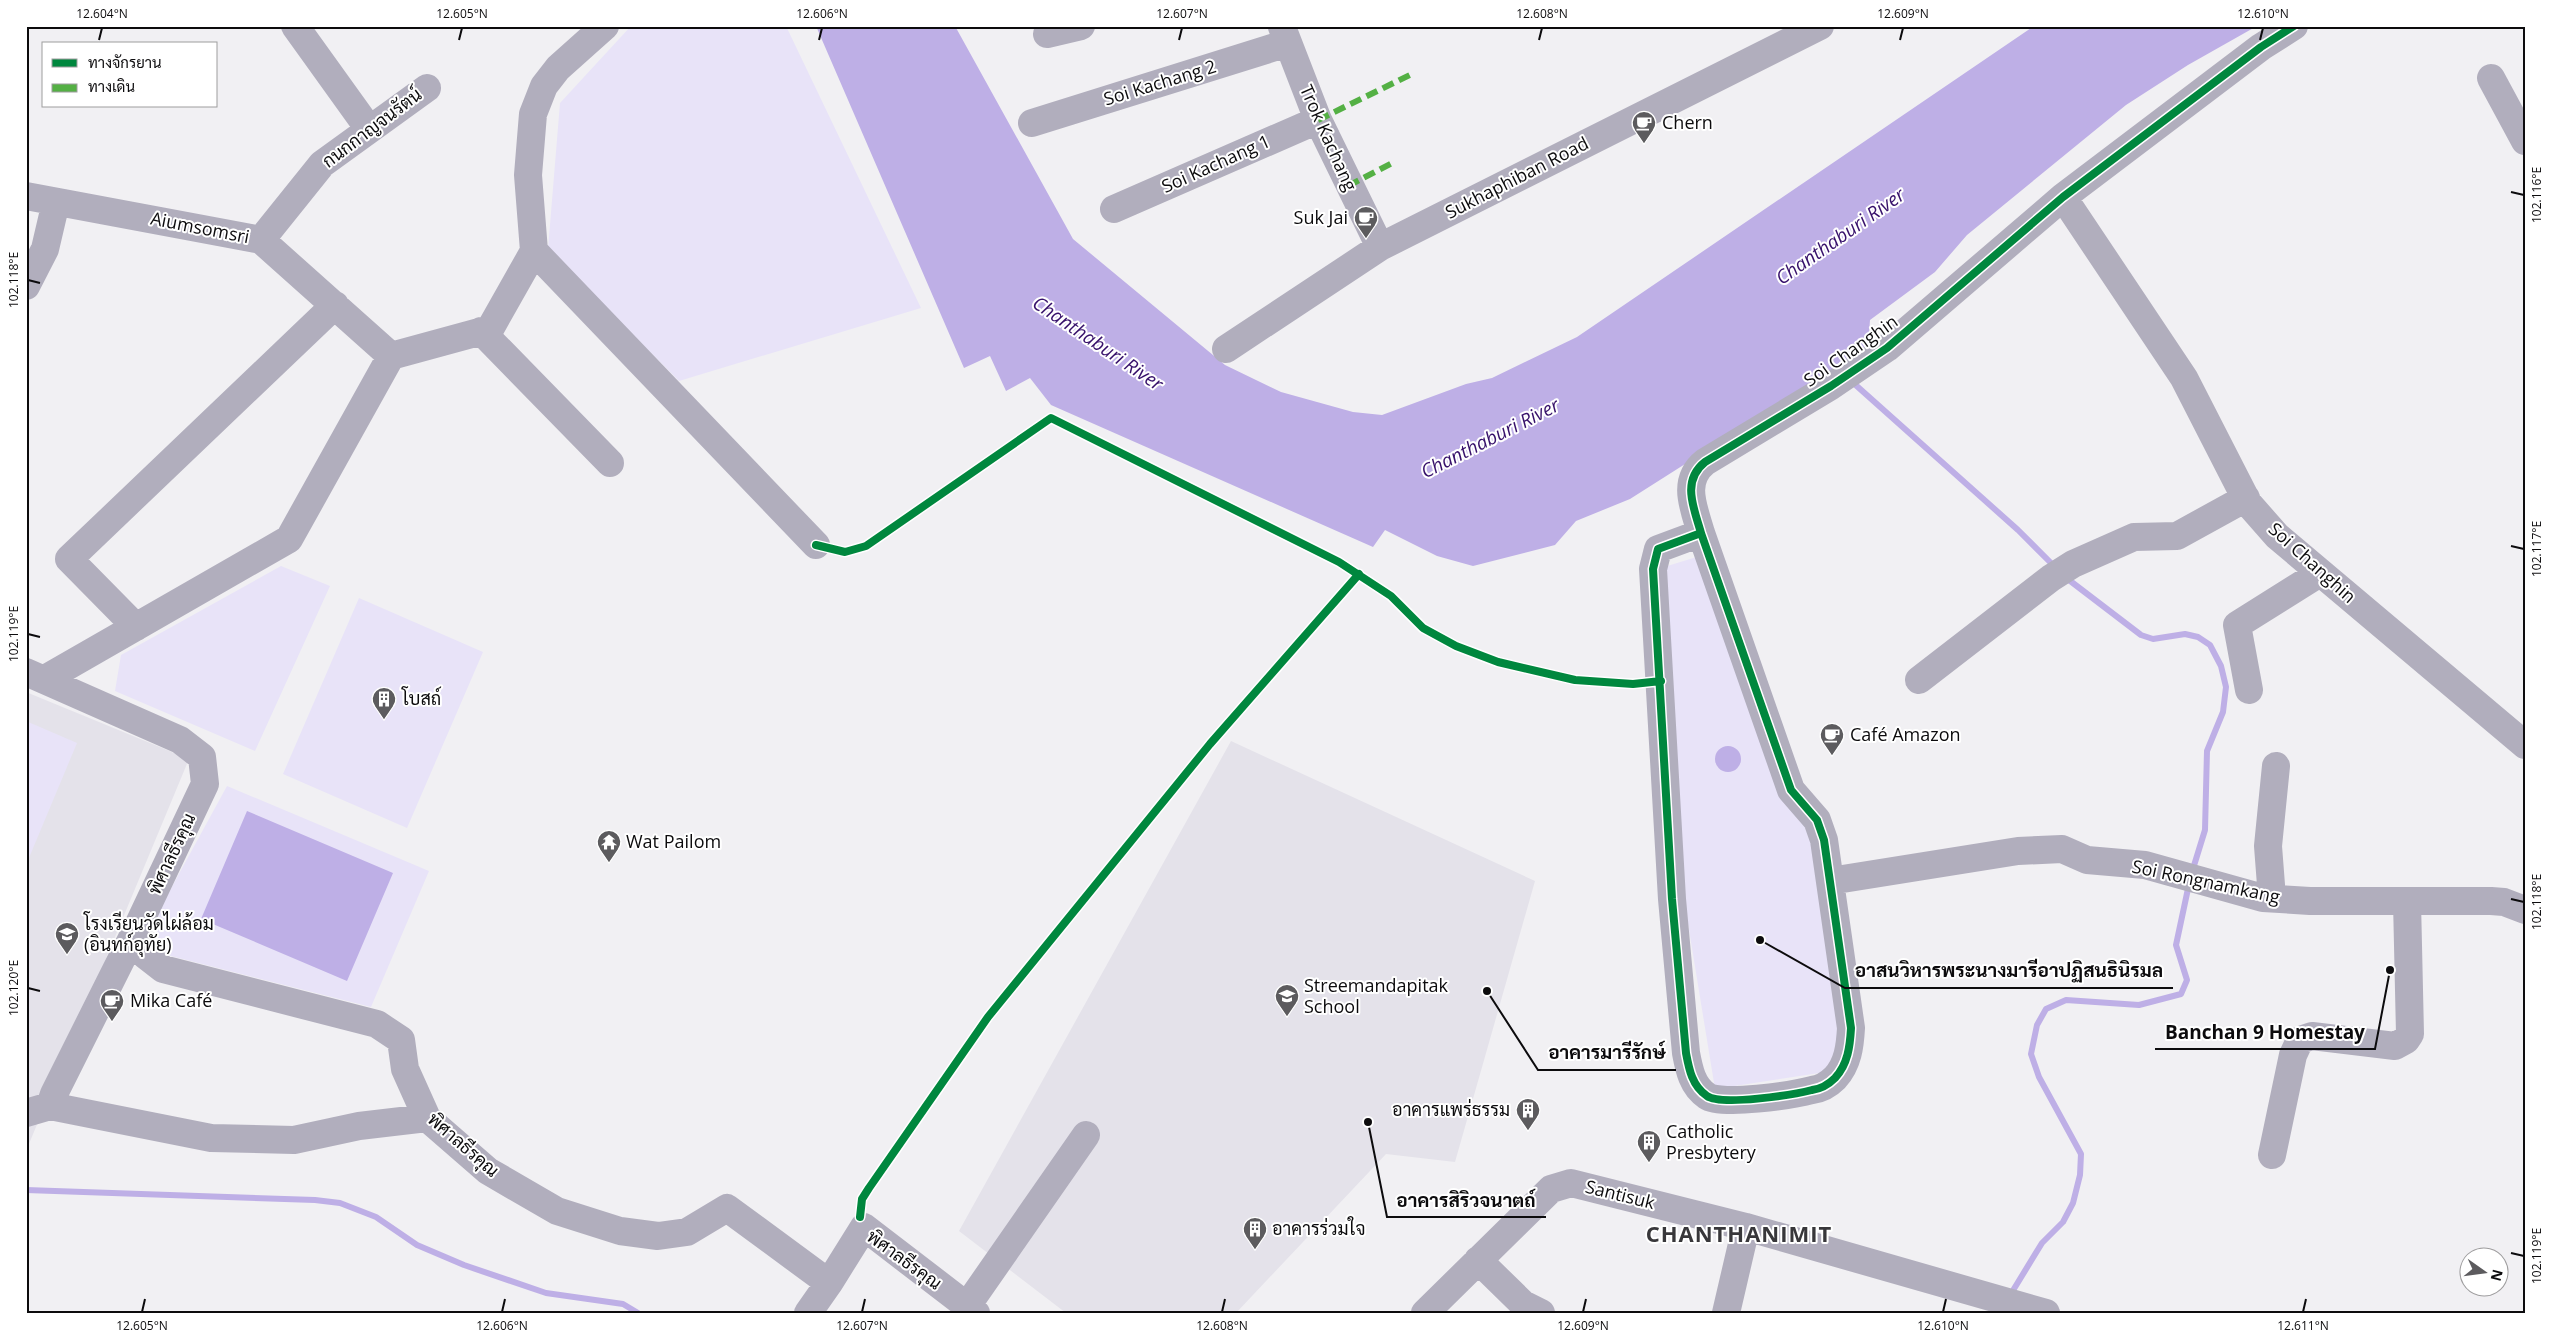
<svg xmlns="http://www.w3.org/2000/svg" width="2551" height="1339" font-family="'Open Sans',Sarabun,sans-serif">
	<rect width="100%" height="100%" fill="#f1f0f3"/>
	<!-- built -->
	<path fill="#e4e2ea" d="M 26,692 L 189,759 L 26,1151 Z
		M 1231,741 L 1535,881 L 1455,1162 L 1386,1154 L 1236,1313 L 1066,1313 L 959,1231 Z"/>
	<!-- green -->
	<path fill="#e8e3f8" d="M 631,26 L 786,26 L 921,308 L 679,381 L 548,249 L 560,103 Z
		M 1703,555 L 1812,828 L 1843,1035 L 1826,1072 L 1715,1089 L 1676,850 L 1661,568 Z
		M 281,566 L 330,586 L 255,751 L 115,691 L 121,655 Z
		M 359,598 L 483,652 L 407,828 L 283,774 Z
		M 26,721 L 77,743 L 26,865 Z
		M 227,786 L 429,871 L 371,1007 L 167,955 L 151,925 Z"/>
	<!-- water -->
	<path fill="#beafe6" d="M 816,26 L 955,26 L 1073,239 L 1225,365 L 1281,392 L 1353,412 L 1382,415 L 1466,384 L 1492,378 L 1577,337 L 2034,26 L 2257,26 L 2188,65 L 2126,105 L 1967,235 L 1935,272 L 1870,320 L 1868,348 L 1630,499 L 1576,521 L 1555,545 L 1473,566 L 1437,556 L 1385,530 L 1373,547 L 1051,405 L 1030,378 L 1006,391 L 990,356 L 964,368 Z
		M1715 759a13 13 0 1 1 26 0a13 13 0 1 1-26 0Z
		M 247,811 L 393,873 L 347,981 L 201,919 Z"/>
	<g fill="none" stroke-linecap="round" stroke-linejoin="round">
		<!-- stream -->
		<path stroke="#beafe6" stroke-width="6" d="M 1850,380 L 2018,530 L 2055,567
			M 2065,577 L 2141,635 L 2153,639 L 2185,634 L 2198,637 L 2210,645 L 2221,666 L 2226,687 L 2223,712 L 2207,751 L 2205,830 L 2192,872
			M 26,1190 L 315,1200 L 340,1203 L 376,1217 L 417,1245 L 464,1265 L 546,1293 L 623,1304 L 638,1313
			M 2009,1297 L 2042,1243 L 2063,1222 L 2073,1203 L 2080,1175 L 2081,1154 L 2039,1077 L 2031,1054 L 2037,1025 L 2046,1009 L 2066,1000 L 2139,1005 L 2181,994 L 2187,980 L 2176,945 L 2189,884"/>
		<!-- minor -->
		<path stroke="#b1aebd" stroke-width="28" d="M 295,26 L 369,129
			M 1282,27 L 1318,120 L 1380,247
			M 1047,34 L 1081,26
			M 2491,78 L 2525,141
			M 1032,123 L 1288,43
			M 26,196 L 261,240 L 391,356
			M 2063,197 L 2184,378 L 2248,503 L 2277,536 L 2525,745
			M 1114,209 L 1318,120
			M 261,240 L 322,164 L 427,88
			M 534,251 L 816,545
			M 26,286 L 45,249 L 56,202
			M 481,331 L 610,463
			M 1226,349 L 1380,247 L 1820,26
			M 1701,533 L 1658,549 L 1653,569 L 1672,899 L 1686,1053 C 1689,1069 1692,1086 1707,1096 C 1721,1106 1793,1095 1812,1090 C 1820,1089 1829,1084 1835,1078 C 1848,1064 1850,1046 1851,1028 L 1824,840 L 1817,820 L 1791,790 L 1701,533 C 1694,508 1681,481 1705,462 L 1831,386 L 1887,348 L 2063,197 L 2261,47 L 2294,26
			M 136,627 L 69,559 L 335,305
			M 26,672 L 180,740 L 202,757 L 205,784 L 136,930 L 145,955 L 163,969 L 377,1024 L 401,1040 L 405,1069 L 427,1118 L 488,1171 L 557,1211 L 620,1231 L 658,1236 L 687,1232 L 727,1208 L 829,1283 L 864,1227 L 976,1313
			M 45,679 L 289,539 L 391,356 L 490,329 L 534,251 L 528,175 L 533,114 L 544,86 L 558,68 L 605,26
			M 1919,680 L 2051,578 L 2073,564 L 2134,537 L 2177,536 L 2246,498
			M 2249,690 L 2237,625 L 2320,573
			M 1830,881 L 2018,851 L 2062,849 L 2087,860 L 2145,865 L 2263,898 L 2310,901 L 2491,901 L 2504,902 L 2525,910
			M 2272,898 L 2268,846 L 2276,766
			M 136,930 L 54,1094 L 50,1106 L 211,1138 L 294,1140 L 359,1126 L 427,1118
			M 26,1113 L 50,1106
			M 2272,1155 L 2293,1055 L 2300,1040 L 2312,1036 L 2395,1046 L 2406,1040 L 2410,1034 L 2407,901
			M 1478,1260 L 1523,1304 L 1541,1313
			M 967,1306 L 1086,1135
			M 808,1313 L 829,1283
			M 1425,1313 L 1551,1189 L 1571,1183 L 1746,1227 L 2046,1313
			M 1726,1313 L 1746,1227"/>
		<!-- quiet -->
		<path stroke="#54b044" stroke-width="6" stroke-dasharray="12 6" stroke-linecap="butt" d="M 1318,120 L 1414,73
			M 1348,186 L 1394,162"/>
		<!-- cycleway casing -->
		<g stroke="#fff" stroke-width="11">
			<path id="cycleway" d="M 1701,533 L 1658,549 L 1653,569 L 1672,899 L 1686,1053 C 1689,1069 1692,1086 1707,1096 C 1721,1106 1793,1095 1812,1090 C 1820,1089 1829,1084 1835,1078 C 1848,1064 1850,1046 1851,1028 L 1824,840 L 1817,820 L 1791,790 L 1701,533 C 1694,508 1681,481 1705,462 L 1831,386 L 1887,348 L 2063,197 L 2261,47 L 2294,26
				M 816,545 L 845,552 L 866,546 L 1051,418 L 1339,562 L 1391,596 L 1423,628 L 1456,646 L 1498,662 L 1575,680 L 1633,684 L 1661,681
				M 860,1217 L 862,1199 L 869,1188 L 988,1017 L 1210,744 L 1359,574"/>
		</g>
		<!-- cycleway -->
		<use href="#cycleway" stroke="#00873e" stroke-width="8"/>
	</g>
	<!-- ticks -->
	<path fill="none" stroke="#0c0b0d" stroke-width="2" d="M 99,40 L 102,28M 459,40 L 462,28M 819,40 L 822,28M 1179,40 L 1182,28M 1539,40 L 1542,28M 1900,40 L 1903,28M 2260,40 L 2263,28M 2511,192 L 2524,195M 28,280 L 40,283M 2511,546 L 2524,549M 28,634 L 40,637M 2511,899 L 2524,902M 28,988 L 40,991M 2511,1253 L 2524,1256M 142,1312 L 145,1299M 502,1312 L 505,1299M 862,1312 L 865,1299M 1222,1312 L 1225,1299M 1583,1312 L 1586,1299M 1943,1312 L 1946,1299M 2303,1312 L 2306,1299"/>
	<!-- icons -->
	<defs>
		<g id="cafe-pin" transform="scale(1.25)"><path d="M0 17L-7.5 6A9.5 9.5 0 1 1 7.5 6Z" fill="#5c5b5e" stroke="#fff"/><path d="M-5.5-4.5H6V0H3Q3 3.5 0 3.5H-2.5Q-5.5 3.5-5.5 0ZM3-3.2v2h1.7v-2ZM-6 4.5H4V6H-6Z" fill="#fff"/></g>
		<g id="building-pin" transform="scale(1.25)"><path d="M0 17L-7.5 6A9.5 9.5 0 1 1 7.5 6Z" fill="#5c5b5e" stroke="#fff"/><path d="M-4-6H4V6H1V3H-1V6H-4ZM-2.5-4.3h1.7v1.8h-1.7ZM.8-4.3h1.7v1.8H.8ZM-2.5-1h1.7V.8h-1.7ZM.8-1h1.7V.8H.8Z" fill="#fff"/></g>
		<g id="temple-pin" transform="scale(1.25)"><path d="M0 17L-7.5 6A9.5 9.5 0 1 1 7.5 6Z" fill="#5c5b5e" stroke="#fff"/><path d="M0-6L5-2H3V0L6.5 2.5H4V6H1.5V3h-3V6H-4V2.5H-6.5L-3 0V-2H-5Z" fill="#fff"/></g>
		<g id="school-pin" transform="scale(1.25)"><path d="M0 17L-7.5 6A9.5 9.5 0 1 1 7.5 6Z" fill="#5c5b5e" stroke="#fff"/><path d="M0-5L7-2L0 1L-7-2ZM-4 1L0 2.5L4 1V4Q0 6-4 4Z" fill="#fff"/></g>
	</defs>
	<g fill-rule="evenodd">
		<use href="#cafe-pin" x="1644" y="123"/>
		<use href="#cafe-pin" x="1366" y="218"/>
		<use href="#building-pin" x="384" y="699"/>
		<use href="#cafe-pin" x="1832" y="735"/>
		<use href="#temple-pin" x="609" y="842"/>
		<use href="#school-pin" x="67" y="934"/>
		<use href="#school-pin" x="1287" y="996"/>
		<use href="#cafe-pin" x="112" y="1001"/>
		<use href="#building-pin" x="1528" y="1110"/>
		<use href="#building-pin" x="1649" y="1142"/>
		<use href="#building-pin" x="1255" y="1229"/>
	</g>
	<g text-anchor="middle" stroke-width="4" stroke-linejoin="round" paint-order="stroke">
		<!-- street labels -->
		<g font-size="18" fill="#0c0b0d" stroke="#fff">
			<text transform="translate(1160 83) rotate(-17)" y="6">Soi Kachang 2</text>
			<text transform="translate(372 128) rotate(-37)" y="6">กนกกาญจนรัตน์</text>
			<text transform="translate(1328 138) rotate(66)" y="6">Trok Kachang</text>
			<text transform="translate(1216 164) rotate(-24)" y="6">Soi Kachang 1</text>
			<text transform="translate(1517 178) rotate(-27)" y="6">Sukhaphiban Road</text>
			<text transform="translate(200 228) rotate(11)" y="6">Aiumsomsri</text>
			<text transform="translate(1851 351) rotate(-35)" y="6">Soi Changhin</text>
			<text transform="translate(2312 563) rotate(42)" y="6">Soi Changhin</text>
			<text transform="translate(172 854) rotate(-65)" y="6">พิศาลธีรคุณ</text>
			<text transform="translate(2206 882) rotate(12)" y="6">Soi Rongnamkang</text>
			<text transform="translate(463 1145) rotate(41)" y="6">พิศาลธีรคุณ</text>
			<text transform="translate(1620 1195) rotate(14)" y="6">Santisuk</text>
			<text transform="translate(904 1260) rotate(36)" y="6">พิศาลธีรคุณ</text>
		</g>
		<!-- poi labels -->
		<g font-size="18" fill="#0c0b0d" stroke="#fff" text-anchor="start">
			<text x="1662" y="129">Chern</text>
			<text x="1348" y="224" text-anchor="end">Suk Jai</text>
			<text x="402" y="705">โบสถ์</text>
			<text x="1850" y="741">Café Amazon</text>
			<text x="626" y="848">Wat Pailom</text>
			<text x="84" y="930">โรงเรียนวัดไผ่ล้อม<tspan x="84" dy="21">(อินทก์อุทัย)</tspan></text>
			<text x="1304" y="992">Streemandapitak<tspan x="1304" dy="21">School</tspan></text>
			<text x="130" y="1007">Mika Café</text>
			<text x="1510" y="1116" text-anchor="end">อาคารแพร่ธรรม</text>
			<text x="1666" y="1138">Catholic<tspan x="1666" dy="21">Presbytery</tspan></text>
			<text x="1272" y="1235">อาคารร่วมใจ</text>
		</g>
		<!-- water labels -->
		<g font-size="19" font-style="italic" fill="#37116b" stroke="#fff">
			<text transform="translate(1840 236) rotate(-35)" y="7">Chanthaburi River</text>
			<text transform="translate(1098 343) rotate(34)" y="7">Chanthaburi River</text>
			<text transform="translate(1490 438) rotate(-27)" y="7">Chanthaburi River</text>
		</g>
		<!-- district labels -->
		<g font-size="22" font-weight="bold" letter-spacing="1" fill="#38373a" stroke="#fff">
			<text x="1739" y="1242">CHANTHANIMIT</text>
		</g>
	</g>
	<!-- callouts -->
	<path fill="none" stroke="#0c0b0d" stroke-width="2" d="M1760 940L1845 988H2173M2390 970L2375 1049H2155M1487 991L1538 1070H1676M1368 1122L1387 1217H1546"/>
	<g fill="#0c0b0d" stroke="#fff" stroke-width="2">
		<circle cx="1760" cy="940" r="5"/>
		<circle cx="2390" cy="970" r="5"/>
		<circle cx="1487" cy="991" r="5"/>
		<circle cx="1368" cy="1122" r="5"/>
	</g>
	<g font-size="19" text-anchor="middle" font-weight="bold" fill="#0c0b0d" stroke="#fff" stroke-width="4" stroke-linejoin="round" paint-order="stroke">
		<text x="2009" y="977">อาสนวิหารพระนางมารีอาปฏิสนธินิรมล</text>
		<text x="2265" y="1039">Banchan 9 Homestay</text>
		<text x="1607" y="1059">อาคารมารีรักษ์</text>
		<text x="1466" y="1207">อาคารสิริวจนาตถ์</text>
	</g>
	<!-- border -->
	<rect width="2551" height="1339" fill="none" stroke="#ffffff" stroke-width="55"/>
	<!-- legend -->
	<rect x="42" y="42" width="175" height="65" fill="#ffffff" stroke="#9e9d9e"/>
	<rect x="52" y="59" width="25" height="8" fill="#00873e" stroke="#9e9d9e"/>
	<text x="88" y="68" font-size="15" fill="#0c0b0d">ทางจักรยาน</text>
	<rect x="52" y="84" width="25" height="8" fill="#54b044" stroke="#9e9d9e"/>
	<text x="88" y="92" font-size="15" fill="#0c0b0d">ทางเดิน</text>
	<!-- north arrow -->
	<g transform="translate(2484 1272) rotate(104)"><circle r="24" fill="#ffffff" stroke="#9e9d9e"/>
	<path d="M0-4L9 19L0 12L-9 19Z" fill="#5c5b5e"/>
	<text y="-8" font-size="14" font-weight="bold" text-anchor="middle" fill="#0c0b0d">N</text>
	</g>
	<rect x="28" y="28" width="2496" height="1284" fill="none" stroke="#0c0b0d" stroke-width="2"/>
	<g font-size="12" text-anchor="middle" fill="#0c0b0d">
		<text x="102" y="18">12.604°N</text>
		<text x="462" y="18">12.605°N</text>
		<text x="822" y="18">12.606°N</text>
		<text x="1182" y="18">12.607°N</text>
		<text x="1542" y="18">12.608°N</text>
		<text x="1903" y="18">12.609°N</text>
		<text x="2263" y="18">12.610°N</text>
		<text transform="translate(2537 195) rotate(-90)" y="4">102.116°E</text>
		<text transform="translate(14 280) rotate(-90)" y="4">102.118°E</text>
		<text transform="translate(2537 549) rotate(-90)" y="4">102.117°E</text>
		<text transform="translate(14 634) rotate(-90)" y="4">102.119°E</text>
		<text transform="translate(2537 902) rotate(-90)" y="4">102.118°E</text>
		<text transform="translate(14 988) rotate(-90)" y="4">102.120°E</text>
		<text transform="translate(2537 1256) rotate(-90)" y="4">102.119°E</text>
		<text x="142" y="1330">12.605°N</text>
		<text x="502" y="1330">12.606°N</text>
		<text x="862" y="1330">12.607°N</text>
		<text x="1222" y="1330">12.608°N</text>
		<text x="1583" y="1330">12.609°N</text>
		<text x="1943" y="1330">12.610°N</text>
		<text x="2303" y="1330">12.611°N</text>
	</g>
</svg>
